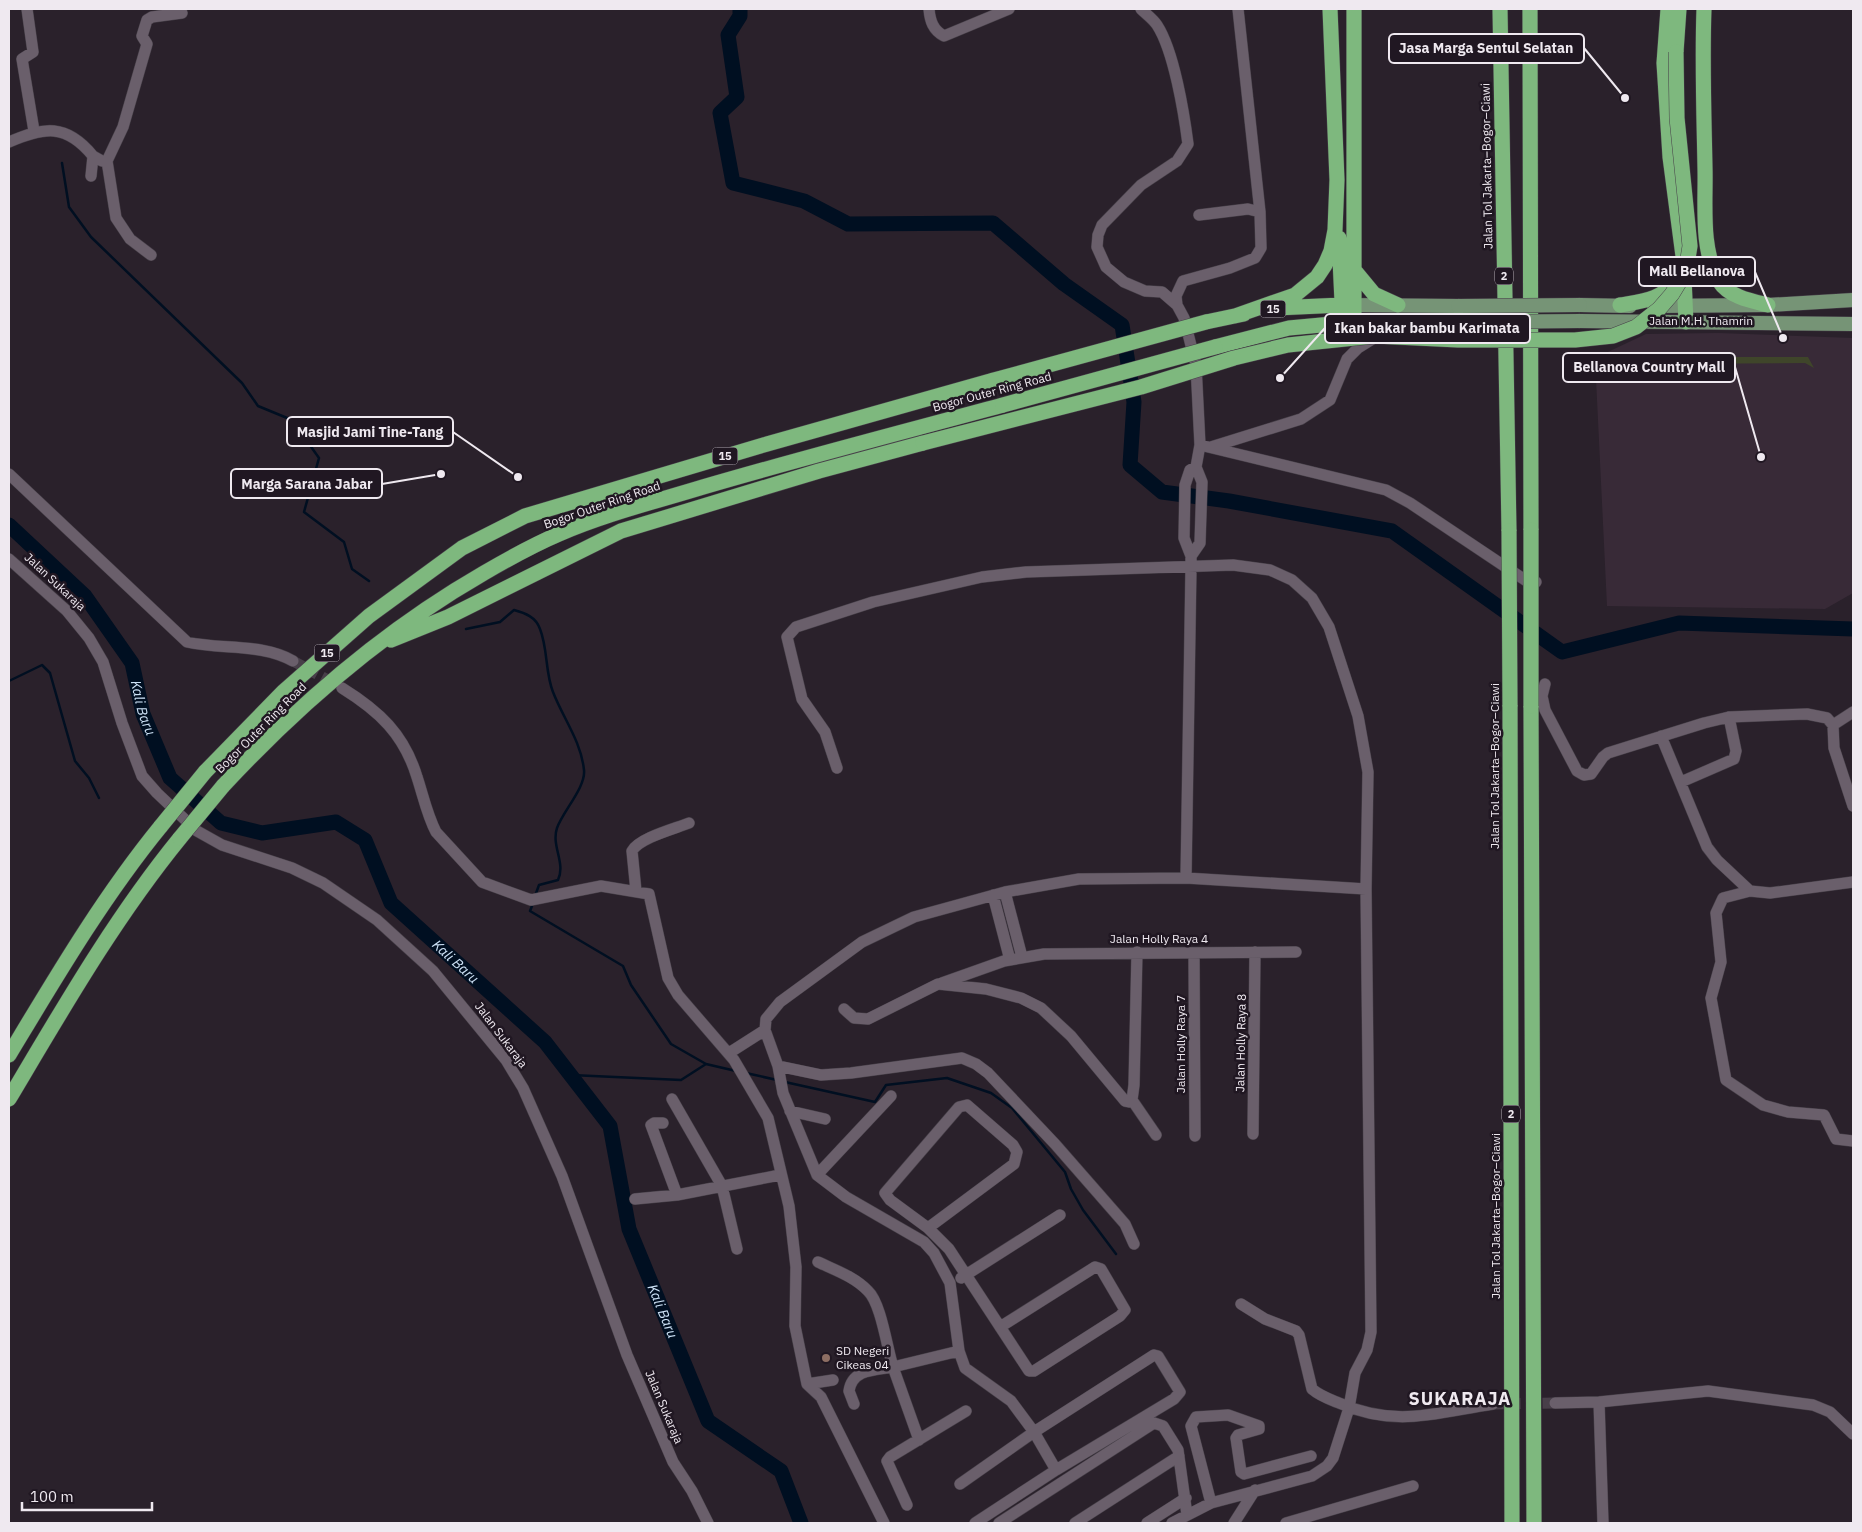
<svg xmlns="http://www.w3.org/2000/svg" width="1862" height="1532" font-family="'IBM Plex Sans',sans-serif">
	<rect width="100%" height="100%" fill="#2a212b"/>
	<!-- commercial -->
	<path fill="#382a37" d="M 1718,333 L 1853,338 L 1853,593 L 1825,609 L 1607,606 L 1595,358 L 1646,334 Z"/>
	<!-- green -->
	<path fill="#3f452a" d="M 1636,357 L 1808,357 L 1814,368 L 1805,363 L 1660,364 L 1655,368 L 1623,368 Z"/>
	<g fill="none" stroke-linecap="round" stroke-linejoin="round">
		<!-- stream -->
		<path stroke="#000f21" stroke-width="2.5" d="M 62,163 L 69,207 L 91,237 L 242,383 L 258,406 L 292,420 L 319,458 L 304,512 L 344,542 L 352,569 L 369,581
			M 466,629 L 500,622 L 514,610 C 525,613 536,617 540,629 C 548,649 545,672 553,692 C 563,718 581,741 584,770 C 586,787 563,811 557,828 C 551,846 566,863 558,880 L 539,885 L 535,896
			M 9,681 L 42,665 L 50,673 L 75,761 L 89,778 L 99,798
			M 532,906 L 530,911 L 623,966 L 631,985 L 671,1044 L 706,1064
			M 746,1073 L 777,1080
			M 571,1075 L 681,1080 L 706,1064 L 736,1071
			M 785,1082 L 875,1102 L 886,1085 L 947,1078 L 991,1093 L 1012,1108 L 1065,1172 L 1071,1189 L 1083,1210 L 1116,1254"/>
		<!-- river -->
		<g stroke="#000f21" stroke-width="15">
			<path d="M 740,9 L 740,16 L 728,35 L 737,97 L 720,113 L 733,183 L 804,201 L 848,224 L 993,223 L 1064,284 L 1122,325 L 1134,402 L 1130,465 L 1162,492 L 1229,501 L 1392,531 L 1562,652 L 1679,623 L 1853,629"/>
			<path id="s1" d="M 9,525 L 85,596 L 132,663 L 143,714 L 170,778 L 221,823 L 262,833 L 336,822 L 365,840 L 391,903 L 545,1042 L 610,1126 L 629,1229 L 708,1421 L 781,1471 L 801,1523"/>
		</g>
		<!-- minor-tunnel -->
		<path stroke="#483f49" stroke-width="11" stroke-dasharray="11 5.5" stroke-linecap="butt" d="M 293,661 L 337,685
			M 1493,1404 L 1555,1403"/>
		<!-- minor casing -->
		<g stroke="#474049" stroke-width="12">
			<path id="minor" d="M 27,9 L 33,52 L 22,59 L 34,131
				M 929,9 C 930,21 933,30 944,36 L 1009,9
				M 1141,9 C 1146,14 1153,19 1157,25 C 1174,51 1184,113 1188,144 L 1177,161 L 1141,185 L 1102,225 L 1098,235 L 1097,247 L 1106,267 L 1124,282 L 1145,291 L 1162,292 L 1177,305 L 1184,318 L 1196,365 L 1200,445 L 1196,467 L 1202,482 L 1200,543 L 1191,556 L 1191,567 L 1186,878
				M 9,142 C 44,127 66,123 93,156 L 91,176
				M 93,156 L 102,161 L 107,161 L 123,127 L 147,44 L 142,36 L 147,20 L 152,17 L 182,13
				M 107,161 L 116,218 L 130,239 L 151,255
				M 1199,215 L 1248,209 L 1260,212
				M 1177,305 L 1176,296 L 1183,281 L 1230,268 L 1255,258 L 1261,248 L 1260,212 L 1238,9
				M 1200,445 L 1386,490 L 1410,503 L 1528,582 L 1536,582
				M 1211,447 L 1301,419 L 1330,400 L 1347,359 L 1358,348 L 1374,338 L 1375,335
				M 9,474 L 187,642 C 221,650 262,643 293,661
				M 1191,556 L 1184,538 L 1185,485 L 1190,470 L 1196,467
				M 9,559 L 67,611 L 89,638 L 103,662 L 122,723 L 142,776 L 157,793 L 197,831 L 222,845 L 292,868 L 323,883 L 377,920 L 433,971 L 506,1060 L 523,1088 L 562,1176 L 627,1355 L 673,1462 L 692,1491 L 708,1523
				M 1545,684 L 1542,696 L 1545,710 L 1577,771 L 1584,775 L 1591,774 L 1603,757 L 1608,753 L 1704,723 L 1729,717 L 1807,714 L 1827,718 L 1833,725 L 1834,748 L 1853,806
				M 342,688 C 379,711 404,734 417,777 C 423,795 427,815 436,832 L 482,882 L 531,900 L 601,886 L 649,894 L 668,978 L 678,995 L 734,1060 L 768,1118 L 789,1206 L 796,1267 L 795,1326 L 807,1384 L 821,1397 L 884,1523
				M 1833,725 L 1853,712
				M 1661,736 L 1707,847 L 1717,860 L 1750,891
				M 837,768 L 825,732 L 802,699 L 787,637 L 796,627 L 873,602 L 982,577 L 1026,572 L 1233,565 L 1270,570 L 1292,580 L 1312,598 L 1329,627 L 1358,716 L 1368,772 L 1366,889 L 1371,1332 L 1367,1350 L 1355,1373 L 1349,1408 L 1333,1458 L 1327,1466 L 1312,1476 L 1211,1503 L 1172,1523
				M 1681,782 L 1734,759 L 1736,751 L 1729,717
				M 1853,882 L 1770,893 L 1750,891 L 1723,898 L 1716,913 L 1721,962 L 1711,998 L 1726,1080 L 1763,1105 L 1788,1112 L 1824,1115 L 1836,1139 L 1853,1141
				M 636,891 L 632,851 C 639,838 674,829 689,823
				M 1005,892 L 1022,957
				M 993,895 L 1010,960
				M 1194,953 L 1195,1136
				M 942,983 L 1004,961 L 1044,954 L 1296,952
				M 844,1009 L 854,1018 L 868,1019 L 938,984 L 986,989 L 1021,998 L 1041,1008 L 1071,1036 L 1125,1101 L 1130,1102 L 1132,1100 L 1134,1085 L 1137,952
				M 729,1053 L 765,1030
				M 778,1066 L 821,1075 L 851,1073 L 962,1058 L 976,1064 L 988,1073 L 1055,1144 L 1125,1224 L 1134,1244
				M 672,1099 L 722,1186 L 737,1249
				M 1132,1100 L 1156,1135
				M 790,1111 L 825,1119
				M 663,1123 L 654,1123 L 651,1125 L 677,1195
				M 1253,1134 L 1255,952
				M 817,1175 L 891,1096
				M 635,1199 L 677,1195 L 780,1175
				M 928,1228 L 890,1200 L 885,1193 L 959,1107 L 967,1105 L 1013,1145 L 1017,1152 L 1014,1164 L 928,1228 L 949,1249 L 1029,1371 L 1034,1371 L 1120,1316 L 1125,1310 L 1101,1269 L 1095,1267 L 1000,1327
				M 818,1262 C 835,1270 855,1277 868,1291 C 881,1303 887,1348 893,1367 C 875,1370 852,1369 849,1391 L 854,1404
				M 961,1278 L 1060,1215
				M 1241,1304 L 1265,1319 L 1296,1331 L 1299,1335 L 1312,1389 C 1320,1396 1329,1399 1339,1403 C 1396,1428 1435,1413 1493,1404
				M 807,1384 L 833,1380
				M 1599,1402 L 1603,1523
				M 1555,1403 L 1599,1402 L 1708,1391 L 1813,1405 L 1830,1412 L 1853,1434
				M 919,1440 L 893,1367 L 959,1351
				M 1056,1470 L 1034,1432 L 1011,1401 L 965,1368 L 959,1351 L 950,1283 L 934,1253 L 924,1242 L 846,1197 L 817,1175 L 783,1093 L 778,1066 L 765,1030 L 766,1019 L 780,1002 L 862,942 L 914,917 L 1005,892 L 1079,879 L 1186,878 L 1366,889
				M 960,1484 L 1034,1432 L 1154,1355 L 1158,1356 L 1180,1392 L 1174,1399 L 1056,1470 L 975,1523
				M 1211,1503 L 1191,1426 L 1196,1417 L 1228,1415 L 1259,1426 L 1259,1429 L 1238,1435 L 1236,1438 L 1241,1472 L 1244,1474 L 1311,1456
				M 907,1505 L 887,1461 L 890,1457 L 966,1411
				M 999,1523 L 1154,1423 L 1163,1426 L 1178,1450 L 1187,1515
				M 1075,1523 L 1179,1456
				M 1147,1523 L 1186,1498
				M 1234,1523 L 1255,1490
				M 1286,1523 L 1413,1486"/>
		</g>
		<!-- major casing -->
		<g stroke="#474049" stroke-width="15">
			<path id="major" d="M 1343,305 L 1458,306
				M 1580,305 L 1630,306
				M 1654,306 L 1768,305 L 1853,300
				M 1580,321 L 1853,324
				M 1343,323 L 1458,322"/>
		</g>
		<!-- highway casing -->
		<g stroke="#474049" stroke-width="16">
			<path id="highway" d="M 1500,9 L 1509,531
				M 1530,9 L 1531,530
				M 1668,9 L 1664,63 L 1670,157 L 1683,256 L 1686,322
				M 1704,9 C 1702,62 1704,115 1705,168 C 1706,203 1700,249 1719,281 C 1729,297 1751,301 1768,305
				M 1676,52 L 1679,9
				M 1355,271 L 1374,294 L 1398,305
				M 1620,305 C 1643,301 1662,300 1676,280
				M 1276,308 L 1342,305
				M 1235,316 L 1295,295 L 1317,277 L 1325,265 L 1331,251 L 1335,230 L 1337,180 L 1330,9
				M 1206,322 L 1244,314
				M 1354,323 L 1354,9
				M 1215,347 L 1289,328 L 1343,323 L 1339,238
				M 391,640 L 448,617 L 621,531 L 819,471 L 923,443
				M 1510,705 L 1512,1523
				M 1531,706 L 1534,1523
				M 205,772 L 284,691 L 369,616 L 462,548 L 525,516 L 767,444 L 994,380
				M 223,786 C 300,703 385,630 484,573 C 508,559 533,545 559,534 C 605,514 654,502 703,487 C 802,458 903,432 1003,405
				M 9,1055 C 56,977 103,897 161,826
				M 9,1099 C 62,1010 114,919 180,838"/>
		</g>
		<!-- minor -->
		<use href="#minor" stroke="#6a5f6b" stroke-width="11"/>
		<!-- major -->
		<use href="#major" stroke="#769476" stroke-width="14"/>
		<!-- highway -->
		<use href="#highway" stroke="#7eb87e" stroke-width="15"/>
		<!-- major-bridge casing -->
		<g stroke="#474049" stroke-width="15" stroke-linecap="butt">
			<path id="major-bridge" d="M 1458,306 L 1580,305
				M 1458,322 L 1580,321"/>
		</g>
		<!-- highway-bridge casing -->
		<g stroke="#474049" stroke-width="16" stroke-linecap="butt">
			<path id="highway-bridge" d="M 994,380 L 1206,322
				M 1003,405 L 1215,347
				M 923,443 L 1141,387 L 1234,358 L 1288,345 L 1374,336 L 1458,340 L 1575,340 L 1613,336 L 1636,327 L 1659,309 L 1672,294 L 1686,271 L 1690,246 L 1677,118 L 1676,52
				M 1531,530 L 1531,706
				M 1509,531 L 1510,705
				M 161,826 L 205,772
				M 180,838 L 223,786"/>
		</g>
		<!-- major-bridge -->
		<use href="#major-bridge" stroke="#769476" stroke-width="14"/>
		<!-- highway-bridge -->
		<use href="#highway-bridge" stroke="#7eb87e" stroke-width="15"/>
	</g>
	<!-- markers -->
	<circle fill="#8d6e63" stroke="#201722" stroke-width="2" cx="826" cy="1358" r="5"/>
	<g text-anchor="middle" stroke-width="5" stroke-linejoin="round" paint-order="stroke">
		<!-- shield labels -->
		<g fill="#201722" stroke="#b1aab2" stroke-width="1">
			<rect x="1495" y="267.5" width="18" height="17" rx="4"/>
			<rect x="1260.5" y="300.5" width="25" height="17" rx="4"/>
			<rect x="712.5" y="447.5" width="25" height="17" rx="4"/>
			<rect x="314.5" y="644.5" width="25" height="17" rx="4"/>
			<rect x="1502" y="1105.5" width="18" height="17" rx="4"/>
		</g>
		<g font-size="11" font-weight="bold" fill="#efe9f0">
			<text x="1504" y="280">2</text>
			<text x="1273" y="313">15</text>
			<text x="725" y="460">15</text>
			<text x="327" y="657">15</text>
			<text x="1511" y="1118">2</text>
		</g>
		<!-- street labels -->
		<g font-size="12" fill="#efe9f0" stroke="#201722">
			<text transform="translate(1487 166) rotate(-91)" y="4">Jalan Tol Jakarta–Bogor–Ciawi</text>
			<text x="1701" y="325">Jalan M.H. Thamrin</text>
			<text transform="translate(992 392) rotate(-15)" y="4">Bogor Outer Ring Road</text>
			<text transform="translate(602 505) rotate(-19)" y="4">Bogor Outer Ring Road</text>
			<text transform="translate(55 582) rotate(43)" y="4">Jalan Sukaraja</text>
			<text transform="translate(261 728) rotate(-45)" y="4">Bogor Outer Ring Road</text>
			<text transform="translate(1495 766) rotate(-90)" y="4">Jalan Tol Jakarta–Bogor–Ciawi</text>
			<text x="1159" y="943">Jalan Holly Raya 4</text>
			<text transform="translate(501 1035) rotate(53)" y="4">Jalan Sukaraja</text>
			<text transform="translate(1241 1043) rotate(-89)" y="4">Jalan Holly Raya 8</text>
			<text transform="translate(1181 1044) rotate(-90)" y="4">Jalan Holly Raya 7</text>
			<text transform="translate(1496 1216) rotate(-90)" y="4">Jalan Tol Jakarta–Bogor–Ciawi</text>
			<text transform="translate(664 1407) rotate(67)" y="4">Jalan Sukaraja</text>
		</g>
		<!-- poi labels -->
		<g font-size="12" fill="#efe9f0" stroke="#201722" text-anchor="start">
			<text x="836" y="1355">SD Negeri<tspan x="836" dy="14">Cikeas 04</tspan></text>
		</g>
		<!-- water labels -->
		<g font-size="14" font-style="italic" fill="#cde2f6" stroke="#201722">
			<text dy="5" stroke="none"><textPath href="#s1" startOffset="232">Kali Baru</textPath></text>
			<text dy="5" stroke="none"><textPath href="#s1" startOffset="682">Kali Baru</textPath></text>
			<text dy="5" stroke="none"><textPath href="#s1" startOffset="1102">Kali Baru</textPath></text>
		</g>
		<!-- district labels -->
		<g font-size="18" font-weight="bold" letter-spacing="1" fill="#efe9f0" stroke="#201722">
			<text x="1460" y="1405">SUKARAJA</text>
		</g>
	</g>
	<!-- callouts -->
	<path fill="none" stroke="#efe9f0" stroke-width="2" d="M1625 98L1584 48M1783 338L1755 272M1280 378L1325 328M1761 457L1735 367M518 477L453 432M441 474L382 484"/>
	<g fill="#efe9f0" stroke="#201722" stroke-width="2">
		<circle cx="1625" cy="98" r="5"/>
		<circle cx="1783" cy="338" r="5"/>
		<circle cx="1280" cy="378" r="5"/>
		<circle cx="1761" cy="457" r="5"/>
		<circle cx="518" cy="477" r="5"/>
		<circle cx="441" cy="474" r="5"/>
	</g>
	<g fill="#201722" stroke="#efe9f0" stroke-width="2">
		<rect x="1389" y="34" width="195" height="29" rx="5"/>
		<rect x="1639" y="257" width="116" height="29" rx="5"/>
		<rect x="1325" y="314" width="205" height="29" rx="5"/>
		<rect x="1563" y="353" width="172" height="29" rx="5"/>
		<rect x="287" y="417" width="166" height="29" rx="5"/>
		<rect x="231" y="469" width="151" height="29" rx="5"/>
	</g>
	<g font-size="14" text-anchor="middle" font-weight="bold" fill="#efe9f0">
		<text x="1486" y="53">Jasa Marga Sentul Selatan</text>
		<text x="1697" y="276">Mall Bellanova</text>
		<text x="1427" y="333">Ikan bakar bambu Karimata</text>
		<text x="1649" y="372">Bellanova Country Mall</text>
		<text x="370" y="437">Masjid Jami Tine-Tang</text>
		<text x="307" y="489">Marga Sarana Jabar</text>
	</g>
	<!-- border -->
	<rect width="1862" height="1532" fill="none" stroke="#efe9f0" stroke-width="20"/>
	<!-- scale -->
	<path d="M22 1502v8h130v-8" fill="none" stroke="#efe9f0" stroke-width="2.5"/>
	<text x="30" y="1502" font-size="15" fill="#efe9f0" stroke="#201722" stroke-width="4" paint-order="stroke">100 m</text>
</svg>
